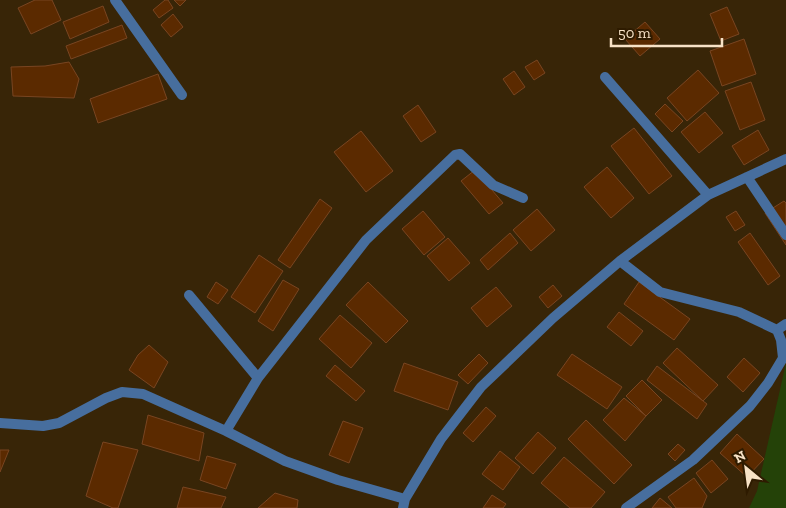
<svg xmlns="http://www.w3.org/2000/svg" width="786" height="508" font-family="'Zilla Slab',serif">
	<rect width="100%" height="100%" fill="#382507"/>
	<!-- green -->
	<path fill="#244208" d="M 786,363 L 786,508 L 749,508 L 757,491 Z"/>
	<!-- building -->
	<path fill="#5b2a00" stroke="#794521" d="M 35,0 L 52,0 L 61,20 L 31,34 L 18,8 Z
		M 165,0 L 168,0 L 173,8 L 159,18 L 153,10 Z
		M 174,0 L 186,0 L 180,6 Z
		M 103,6 L 109,22 L 70,39 L 63,22 Z
		M 727,7 L 739,34 L 721,41 L 710,14 Z
		M 173,14 L 183,27 L 171,37 L 161,25 Z
		M 645,22 L 660,39 L 640,56 L 625,39 Z
		M 122,25 L 127,38 L 71,59 L 66,46 Z
		M 744,39 L 756,74 L 722,86 L 710,51 Z
		M 537,60 L 545,73 L 534,80 L 525,67 Z
		M 69,62 L 79,79 L 74,98 L 13,96 L 11,67 L 45,66 Z
		M 698,70 L 719,93 L 687,121 L 667,98 Z
		M 514,71 L 525,87 L 514,95 L 503,79 Z
		M 158,74 L 167,99 L 98,123 L 90,99 Z
		M 751,82 L 765,120 L 740,130 L 725,91 Z
		M 665,104 L 683,121 L 672,132 L 655,114 Z
		M 418,105 L 436,132 L 421,142 L 403,116 Z
		M 705,112 L 723,133 L 699,153 L 681,132 Z
		M 634,128 L 672,176 L 649,194 L 611,146 Z
		M 758,130 L 769,150 L 744,165 L 732,146 Z
		M 361,131 L 393,171 L 366,192 L 334,152 Z
		M 607,167 L 634,198 L 611,218 L 584,187 Z
		M 475,170 L 503,203 L 489,214 L 461,181 Z
		M 320,199 L 332,208 L 290,268 L 278,260 Z
		M 784,201 L 786,203 L 786,245 L 765,213 Z
		M 537,209 L 555,230 L 531,251 L 513,230 Z
		M 423,211 L 445,237 L 424,255 L 402,229 Z
		M 736,211 L 745,225 L 735,231 L 726,217 Z
		M 510,233 L 518,243 L 488,270 L 480,260 Z
		M 750,233 L 780,276 L 768,285 L 738,242 Z
		M 448,238 L 470,263 L 449,281 L 427,256 Z
		M 259,255 L 283,271 L 255,313 L 231,297 Z
		M 283,280 L 299,289 L 273,331 L 258,321 Z
		M 216,282 L 228,290 L 218,304 L 207,297 Z
		M 368,282 L 408,321 L 386,343 L 346,305 Z
		M 639,282 L 690,319 L 674,340 L 624,304 Z
		M 553,285 L 562,296 L 548,308 L 539,297 Z
		M 496,287 L 512,306 L 487,327 L 471,308 Z
		M 619,312 L 643,331 L 631,346 L 607,327 Z
		M 340,315 L 372,343 L 351,368 L 319,339 Z
		M 149,345 L 168,362 L 154,388 L 129,370 L 138,355 Z
		M 677,348 L 718,385 L 703,401 L 663,363 Z
		M 479,354 L 488,363 L 468,384 L 458,375 Z
		M 572,354 L 622,387 L 607,409 L 557,375 Z
		M 744,358 L 760,373 L 743,392 L 727,377 Z
		M 404,363 L 458,382 L 448,410 L 394,391 Z
		M 335,365 L 365,391 L 356,401 L 326,376 Z
		M 657,366 L 707,404 L 697,419 L 647,380 Z
		M 642,380 L 662,400 L 646,416 L 626,396 Z
		M 624,398 L 646,416 L 625,441 L 603,420 Z
		M 486,407 L 496,416 L 473,442 L 463,433 Z
		M 148,415 L 204,433 L 199,461 L 142,444 Z
		M 586,420 L 632,465 L 614,484 L 568,439 Z
		M 343,421 L 363,428 L 349,463 L 329,455 Z
		M 538,432 L 556,448 L 533,474 L 515,458 Z
		M 737,434 L 764,459 L 747,477 L 720,453 Z
		M 103,442 L 138,450 L 118,508 L 113,508 L 86,496 Z
		M 678,444 L 685,450 L 675,461 L 668,454 Z
		M 0,450 L 9,450 L 0,472 Z
		M 500,451 L 520,467 L 503,490 L 482,474 Z
		M 207,456 L 236,464 L 226,489 L 200,480 Z
		M 564,457 L 605,492 L 591,508 L 570,508 L 541,483 Z
		M 712,460 L 728,479 L 711,493 L 696,473 Z
		M 694,478 L 707,496 L 702,508 L 676,508 L 668,497 Z
		M 183,487 L 226,497 L 221,508 L 177,508 Z
		M 275,493 L 298,500 L 297,508 L 258,508 Z
		M 492,495 L 506,504 L 503,508 L 483,508 Z
		M 660,498 L 672,508 L 652,508 Z"/>
	<g fill="none" stroke-linecap="round" stroke-linejoin="round">
		<!-- street -->
		<path stroke="#476e9e" stroke-width="10" d="M 115,0 L 182,95
			M 605,77 L 708,195
			M 747,177 L 786,235
			M 620,261 L 660,292 L 739,312 L 777,330 L 781,340 L 783,358 L 768,383 L 750,406 L 693,460 L 626,508
			M 189,295 L 258,378
			M 777,330 L 786,324
			M 0,423 L 43,426 L 59,423 L 106,398 L 122,392 L 143,394 L 226,431 L 285,461 L 338,480 L 405,499
			M 226,431 L 258,378 L 366,240 L 455,155 L 460,154 L 493,185 L 523,198
			M 403,508 L 405,499 L 441,439 L 481,387 L 553,318 L 620,261 L 708,195 L 786,159"/>
	</g>
	<!-- north arrow -->
	<g transform="translate(746 468) rotate(331)" stroke="#2e1b00" stroke-width="4" paint-order="stroke">
	<path d="M0-4L9 19L0 12L-9 19Z" fill="#f7e2c6"/>
	<text y="-8" font-size="14" font-weight="bold" text-anchor="middle" fill="#f7e2c6">N</text>
	</g>
	<!-- scale -->
	<path d="M611 38v8h111v-8" fill="none" stroke="#f7e2c6" stroke-width="2.5"/>
	<text x="618" y="38" font-size="15" fill="#f7e2c6" stroke="#2e1b00" stroke-width="4" paint-order="stroke">50 m</text>
</svg>
